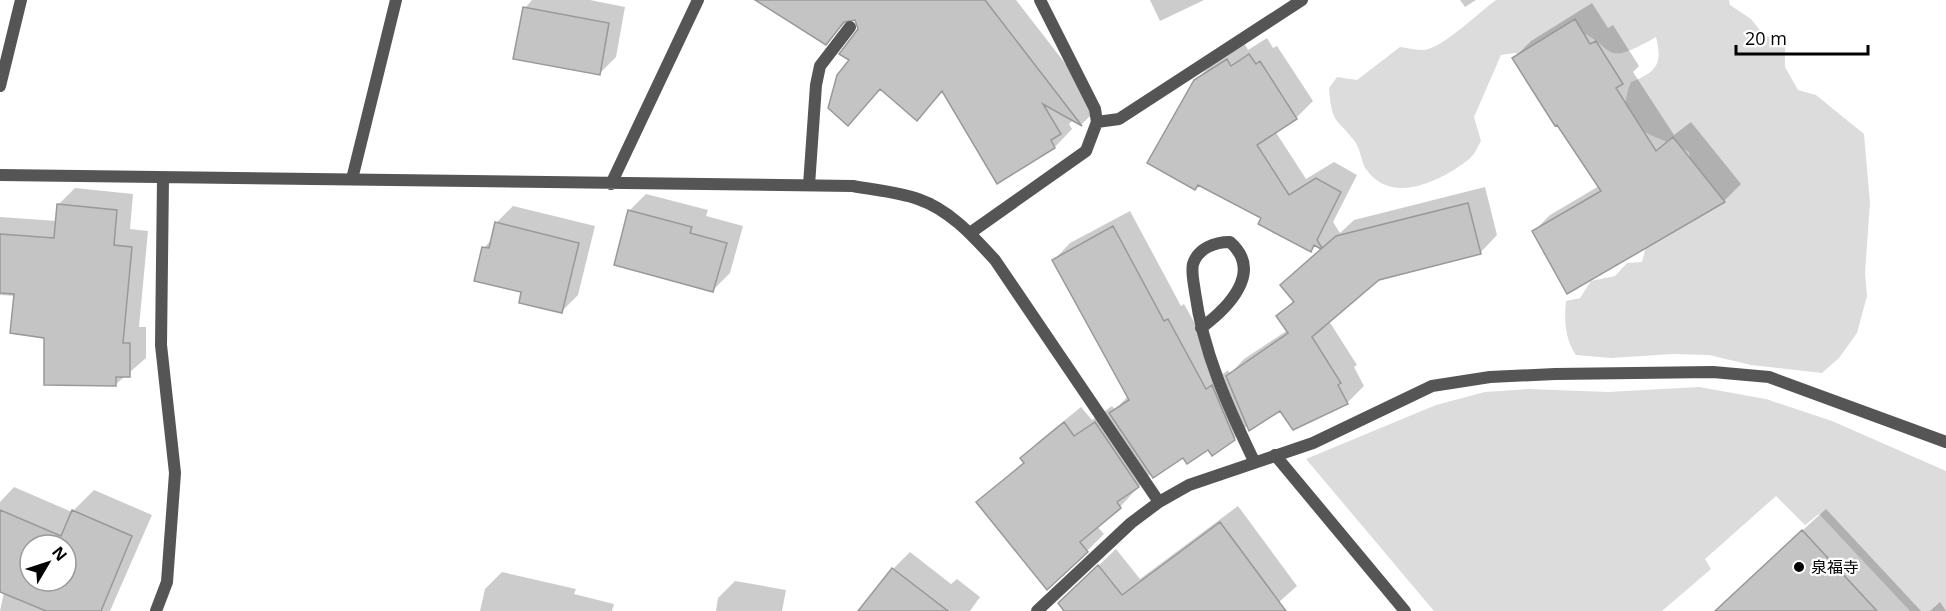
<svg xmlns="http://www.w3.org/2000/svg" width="1946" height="611" font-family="'Open Sans','Noto Sans JP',sans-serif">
	<rect width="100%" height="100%" fill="#fff"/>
	<!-- green -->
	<path fill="#dcdcdc" d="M 1496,0 L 1729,0 L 1730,5 L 1751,19 L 1764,35 L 1785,43 L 1785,67 L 1798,90 L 1816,95 L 1864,134 L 1870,203 L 1865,273 L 1867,296 L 1857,333 L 1839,358 L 1822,373 L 1751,365 L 1709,355 L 1673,354 L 1611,358 L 1576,355 C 1565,340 1564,319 1566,301 L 1580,298 L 1591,281 L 1615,276 L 1627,263 L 1642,262 L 1645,250 L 1641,223 L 1692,168 L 1689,152 C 1656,133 1610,133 1631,82 C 1656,72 1663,65 1656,37 C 1597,71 1619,44 1571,28 L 1531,60 L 1515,53 L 1501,55 L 1474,117 L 1481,141 C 1477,148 1474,156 1468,160 C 1441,181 1391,206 1366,169 C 1361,162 1361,151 1356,143 C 1336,116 1332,126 1329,88 L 1337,77 L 1357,80 L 1400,47 C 1408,48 1416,50 1424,50 C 1443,48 1479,12 1496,0 Z
		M 1699,387 L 1766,399 L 1832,421 L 1946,471 L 1946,611 L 1910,611 L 1819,514 L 1805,525 L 1776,496 L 1705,559 L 1711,569 L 1662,611 L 1434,611 L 1306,459 L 1436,405 L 1485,392 L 1528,389 L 1608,392 Z"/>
	<!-- shadow -->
	<path fill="#0003" fill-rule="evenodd" d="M 532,0 L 590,0 L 625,7 L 616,57 L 599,74 L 525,8 Z
		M 794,0 L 1016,0 L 1099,107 L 1082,124 L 1074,119 L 1069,124 L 1072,129 L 1055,147 L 998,182 L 943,91 L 917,119 L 881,89 L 848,124 L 851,60 L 859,23 L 850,18 L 825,43 Z
		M 1150,0 L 1204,0 L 1160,21 Z
		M 1460,0 L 1476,0 L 1465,7 Z
		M 1592,3 L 1608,28 L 1613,25 L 1639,66 L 1633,72 L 1674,135 L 1691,122 L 1741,184 L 1724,201 L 1568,292 L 1533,232 L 1550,215 L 1599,186 L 1514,58 L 1531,41 Z
		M 1267,38 L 1273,48 L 1277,46 L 1313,101 L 1296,118 L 1275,131 L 1306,179 L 1334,162 L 1357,175 L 1333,222 L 1340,233 L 1354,220 L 1485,187 L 1497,235 L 1481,252 L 1378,279 L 1329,321 L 1357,365 L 1354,367 L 1364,386 L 1347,403 L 1280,409 L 1248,425 L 1234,439 L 1184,456 L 1151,473 L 1120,507 L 1097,526 L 1104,534 L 1087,551 L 978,502 L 1025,461 L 1022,458 L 1039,441 L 1081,407 L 1092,420 L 1112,406 L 1115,410 L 1128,396 L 1054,260 L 1070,243 L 1130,211 L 1181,306 L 1184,304 L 1223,374 L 1228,370 L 1230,374 L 1244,359 L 1288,330 L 1278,316 L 1294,300 L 1282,285 L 1322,248 L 1316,245 L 1310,250 L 1263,217 L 1199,184 L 1195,188 L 1195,81 L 1212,64 L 1244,43 L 1248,50 Z
		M 75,188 L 133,194 L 130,229 L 148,231 L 139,327 L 146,327 L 146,358 L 115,385 L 46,337 L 16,296 L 0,295 L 0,217 L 57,221 L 58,205 Z
		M 646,194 L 708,210 L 706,216 L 743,226 L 730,273 L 713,290 L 629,211 Z
		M 513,206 L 595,226 L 578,295 L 561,312 L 523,291 L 484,248 L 492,239 L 496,223 Z
		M 14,487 L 72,512 L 94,490 L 152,515 L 110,611 L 0,611 L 4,592 L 0,590 L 0,502 ZM 30,545 L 66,545 L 66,581 L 30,581 Z
		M 1238,506 L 1297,586 L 1269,611 L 1062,611 L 1077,586 L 1116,549 L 1140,579 Z
		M 1826,509 L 1921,611 L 1732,611 L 1748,580 Z
		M 910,552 L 951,584 L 957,579 L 980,597 L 970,611 L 860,611 L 893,569 Z
		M 502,572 L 576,589 L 574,594 L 614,604 L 612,611 L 480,611 L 485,589 Z
		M 735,581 L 786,590 L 782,611 L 716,611 L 718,598 Z
		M 1940,602 L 1946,611 L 1930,611 Z"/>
	<!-- building -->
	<path fill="#c4c4c4" stroke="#999" stroke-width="1.5" fill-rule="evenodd" d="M 755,0 L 985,0 L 1082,126 L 1043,104 L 1061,134 L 1051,140 L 1055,148 L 997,184 L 942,91 L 917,121 L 880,89 L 848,126 L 828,108 L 837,75 L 849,60 L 839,54 L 858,29 L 855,20 L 844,22 L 826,45 Z
		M 523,7 L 609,23 L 600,75 L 513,59 Z
		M 1575,19 L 1590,44 L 1596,41 L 1623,84 L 1616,88 L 1656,151 L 1673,137 L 1725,202 L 1567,294 L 1532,231 L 1601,191 L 1557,125 L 1555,126 L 1512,58 Z
		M 1249,54 L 1256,64 L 1260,61 L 1297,119 L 1257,145 L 1289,195 L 1316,178 L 1341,192 L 1317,240 L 1322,248 L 1336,236 L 1468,203 L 1481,254 L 1379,280 L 1312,337 L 1341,383 L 1338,385 L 1348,404 L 1293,430 L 1280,411 L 1249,431 L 1226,376 L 1288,333 L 1276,316 L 1294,302 L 1280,285 L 1321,249 L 1314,245 L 1311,252 L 1258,224 L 1261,218 L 1198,185 L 1195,190 L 1147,163 L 1194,80 L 1227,59 L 1231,66 Z
		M 57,204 L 117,210 L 114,245 L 132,247 L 123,343 L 130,343 L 130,377 L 116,377 L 116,386 L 44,385 L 44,338 L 10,333 L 14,294 L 0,293 L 0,234 L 54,238 Z
		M 628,210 L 692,227 L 690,233 L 727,243 L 713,292 L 614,265 Z
		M 495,222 L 579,243 L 562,313 L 519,303 L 521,292 L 474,281 L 482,247 L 489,248 Z
		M 1113,226 L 1164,321 L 1168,319 L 1206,389 L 1212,385 L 1235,440 L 1212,456 L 1208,450 L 1187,464 L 1183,458 L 1153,478 L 1109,413 L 1129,400 L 1052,260 Z
		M 1064,422 L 1074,436 L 1095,422 L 1139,487 L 1117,502 L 1121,508 L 1080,542 L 1088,552 L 1047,590 L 976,502 L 1024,463 L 1020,458 Z
		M 0,510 L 61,536 L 72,510 L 132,536 L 101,611 L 46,611 L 0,592 ZM 30,545 L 66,545 L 66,581 L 30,581 Z
		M 1220,522 L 1286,611 L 1064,611 L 1058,603 L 1098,565 L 1122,595 Z
		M 1802,530 L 1877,611 L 1715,611 Z
		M 892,568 L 948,611 L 858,611 Z"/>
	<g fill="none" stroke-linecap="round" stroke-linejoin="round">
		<!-- lane -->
		<path stroke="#555" stroke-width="12" d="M 0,86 L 21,0
			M 352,179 L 396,0
			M 809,185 L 816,85 L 820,66 L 850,27
			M 1201,328 C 1228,308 1264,272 1230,242 C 1215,242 1198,248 1193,264 C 1191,272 1194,284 1195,292 C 1203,352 1228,407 1254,461
			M 1275,455 L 1405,611"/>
		<!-- street -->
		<path stroke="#555" stroke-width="12" d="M 1097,122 L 1119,119 L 1302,0
			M 0,175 L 853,186 C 874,190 898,192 918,199 C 950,210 973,236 995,260 L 1159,502
			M 611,184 L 698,0
			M 970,233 L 1086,151 L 1097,122 L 1095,109 L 1040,0
			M 156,611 L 167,582 L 175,473 L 161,345 L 163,178
			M 1037,611 L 1131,523 L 1159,502 L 1189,485 L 1313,443 L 1432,386 L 1490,377 L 1555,374 L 1713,372 L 1769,377 L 1946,442"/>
	</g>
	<!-- markers -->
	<circle fill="#000" stroke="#fff" stroke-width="2" cx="1799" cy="567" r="6"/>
	<g text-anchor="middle" stroke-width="4.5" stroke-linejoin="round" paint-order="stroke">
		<!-- poi labels -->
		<g font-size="16" fill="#000" stroke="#fff" text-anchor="start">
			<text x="1811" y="573">泉福寺</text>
		</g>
	</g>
	<!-- north arrow -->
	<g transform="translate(48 563) rotate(51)"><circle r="28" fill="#ffffff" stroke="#999999" stroke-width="1.5"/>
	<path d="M0-4.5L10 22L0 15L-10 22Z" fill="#000000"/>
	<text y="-9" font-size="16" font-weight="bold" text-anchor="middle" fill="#000000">N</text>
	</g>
	<!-- scale -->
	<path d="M1736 45v9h132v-9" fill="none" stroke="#000000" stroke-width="3"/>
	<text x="1745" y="45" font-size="18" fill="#000000" stroke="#ffffff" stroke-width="4.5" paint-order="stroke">20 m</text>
</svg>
